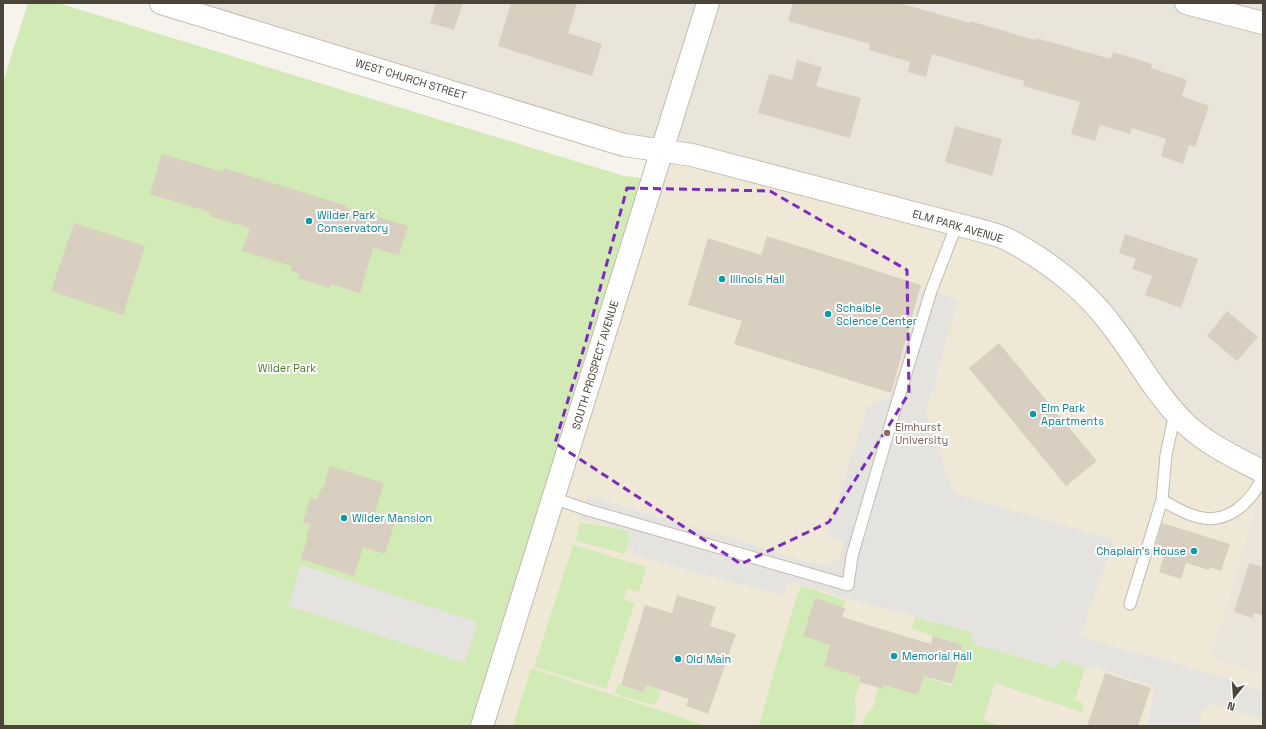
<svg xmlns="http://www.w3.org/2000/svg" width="1266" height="729" font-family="'Space Grotesk',sans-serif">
	<rect width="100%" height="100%" fill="#f6f3ec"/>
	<!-- residential -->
	<path fill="#eae5da" d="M 188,3 L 1263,3 L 1263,472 L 661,150 Z
		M 1263,480 L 1263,675 L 1210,658 Z"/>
	<!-- education -->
	<path fill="#efe8d6" d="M 661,150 L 963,226 L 1058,272 L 1171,409 L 1263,480 L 1210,658 L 1263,675 L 1263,726 L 482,726 Z"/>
	<!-- green -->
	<path fill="#d2eab5" d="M 28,3 L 58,3 L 624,176 L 643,178 L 471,726 L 3,726 L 3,82 Z
		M 580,522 L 621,529 L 628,532 L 630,537 L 625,554 L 576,541 Z
		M 573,545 L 646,567 L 639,592 L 627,589 L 624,600 L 635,603 L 606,689 L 534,667 Z
		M 801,585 L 846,601 L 843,608 L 815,600 L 803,636 L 830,645 L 824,666 L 858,676 L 859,682 L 860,682 L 855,698 L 856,714 L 853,726 L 759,726 C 772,679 785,631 801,585 Z
		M 915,617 L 971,632 L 975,644 L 1056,668 L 1061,659 L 1085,668 L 1075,700 L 1084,704 L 1082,712 L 995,683 L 983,720 L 1001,726 L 862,726 L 865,716 L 873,707 L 878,688 L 880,689 L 884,685 L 918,695 L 924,676 L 952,686 L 963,645 L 912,629 Z
		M 531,668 L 707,726 L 513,726 Z
		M 618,683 L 621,684 L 621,685 L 643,692 L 646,685 L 660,690 C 660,695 658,702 653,705 L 624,697 L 615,693 Z"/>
	<!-- parking -->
	<path fill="#e5e3e0" d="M 923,288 L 958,300 L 926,413 L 954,494 L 1114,540 L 1080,637 L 1219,676 L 1263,691 L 1263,719 L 1213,704 L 1204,708 L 1198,726 L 1147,726 L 1156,687 L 1092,666 L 1085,668 L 1061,659 L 1057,668 L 975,644 L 971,632 L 801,585 L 789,582 L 783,595 L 632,555 L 633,549 L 627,548 L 631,535 L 629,531 L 605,524 L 581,520 L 588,496 L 780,553 L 806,562 L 831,566 L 841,554 L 844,540 L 827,536 L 867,407 L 890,397 Z
		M 301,565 L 478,622 L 465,663 L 288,606 Z"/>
	<!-- building -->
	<path fill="#d8cfc1" d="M 436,3 L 463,3 L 454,30 L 430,23 Z
		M 511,3 L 577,3 L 568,33 L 602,44 L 592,76 L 498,46 Z
		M 793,3 L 899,3 L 970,23 L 970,21 L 1035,40 L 1036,38 L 1111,59 L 1113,52 L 1152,64 L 1151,68 L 1187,80 L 1182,96 L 1209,106 L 1195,147 L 1189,145 L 1183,164 L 1161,156 L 1166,139 L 1132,128 L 1130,134 L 1100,125 L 1095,141 L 1071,134 L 1080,102 L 1023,86 L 1024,81 L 932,54 L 926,77 L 908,72 L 910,62 L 869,50 L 870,44 L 788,21 Z
		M 797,60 L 822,67 L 816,86 L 861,98 L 850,138 L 758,113 L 769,74 L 792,80 Z
		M 955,126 L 1002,139 L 992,176 L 945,162 Z
		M 162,154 L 223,172 L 224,168 L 347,206 L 346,208 L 408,226 L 399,255 L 373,248 L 360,293 L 331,284 L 330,288 L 298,278 L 300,274 L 291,271 L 292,266 L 242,251 L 250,228 L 209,216 L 210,212 L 150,194 Z
		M 74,223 L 145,246 L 123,315 L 51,291 Z
		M 1125,234 L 1198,259 L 1181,308 L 1145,295 L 1152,276 L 1132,269 L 1136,259 L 1119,253 Z
		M 767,236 L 921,285 L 891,393 L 734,344 L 742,321 L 688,305 L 708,238 L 761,255 Z
		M 1227,311 L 1258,337 L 1237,361 L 1207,336 Z
		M 999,343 L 1097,461 L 1066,486 L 969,368 Z
		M 330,466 L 384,483 L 374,515 L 395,522 L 385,554 L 363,547 L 354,576 L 301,559 L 308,536 L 306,536 L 310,524 L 303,522 L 310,498 L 317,500 L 320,489 L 323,489 Z
		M 1162,523 L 1230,544 L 1221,571 L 1210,567 L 1209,570 L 1186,563 L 1181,579 L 1159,572 L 1165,552 L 1158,550 L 1160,545 L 1156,544 Z
		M 1249,563 L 1263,567 L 1263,616 L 1254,613 L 1253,618 L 1234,612 Z
		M 677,595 L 716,607 L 710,626 L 736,634 L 708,714 L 686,706 L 689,699 L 646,685 L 643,692 L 621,685 L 645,605 L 672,613 Z
		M 815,598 L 845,608 L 842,617 L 931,644 L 933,636 L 963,645 L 952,684 L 924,676 L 918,695 L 884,685 L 882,689 L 859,682 L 860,677 L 824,666 L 830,645 L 803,636 Z
		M 1105,673 L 1151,688 L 1138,726 L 1087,726 Z"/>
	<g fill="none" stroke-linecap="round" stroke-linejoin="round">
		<!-- service casing -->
		<g stroke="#c2bbae" stroke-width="13">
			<path id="service" d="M 553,498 L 588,510 L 848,585 L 852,556 L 893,416 L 931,291 L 957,224
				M 1162,500 C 1174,507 1185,514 1198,517 C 1228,525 1251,502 1263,477
				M 1130,604 L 1162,500 L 1166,455 L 1175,413"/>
		</g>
		<!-- minor casing -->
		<g stroke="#c2bbae" stroke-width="24">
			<path id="minor" d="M 161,3 L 624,145 L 692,155 L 963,226 C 978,230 993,233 1007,239 C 1012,242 1018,245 1023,248 C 1057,268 1090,296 1113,327 C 1139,361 1157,397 1188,426 C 1210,446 1237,458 1263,472
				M 1186,3 L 1263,23
				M 482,726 L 708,3"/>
		</g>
		<!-- service -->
		<use href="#service" stroke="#fff" stroke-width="11"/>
		<!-- minor -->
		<use href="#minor" stroke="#fff" stroke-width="22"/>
	</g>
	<!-- marked area -->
	<path fill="none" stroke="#7b2cbf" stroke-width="3" stroke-dasharray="8 5" stroke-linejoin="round" d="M 627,188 L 770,191 L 907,270 L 909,393 L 829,522 L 741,564 L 555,443 L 586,341 Z"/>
	<!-- markers -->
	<g fill="#0f9aa8" stroke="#fff" stroke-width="1.5">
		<circle cx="309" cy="221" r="4"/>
		<circle cx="722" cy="279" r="4"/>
		<circle cx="828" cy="314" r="4"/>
		<circle cx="1033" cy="414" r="4"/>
		<circle cx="344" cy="518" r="4"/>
		<circle cx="1194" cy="551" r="4"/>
		<circle cx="894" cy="656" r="4"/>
		<circle cx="678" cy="659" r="4"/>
	</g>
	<circle fill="#8d6e63" stroke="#fff" stroke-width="1.5" cx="887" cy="433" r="4"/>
	<g text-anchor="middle" stroke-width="4" stroke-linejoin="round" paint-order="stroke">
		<!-- street labels -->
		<g font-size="11" fill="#4b4439" stroke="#fff">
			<text transform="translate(411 79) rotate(17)" y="4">WEST CHURCH STREET</text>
			<text transform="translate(958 226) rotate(16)" y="4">ELM PARK AVENUE</text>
			<text transform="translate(595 365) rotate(-73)" y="4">SOUTH PROSPECT AVENUE</text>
		</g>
		<!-- culture labels -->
		<g font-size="11" fill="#0d838f" stroke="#fff" text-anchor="start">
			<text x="317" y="219">Wilder Park<tspan x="317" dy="13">Conservatory</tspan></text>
			<text x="730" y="283">Illinois Hall</text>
			<text x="836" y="312">Schaible<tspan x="836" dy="13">Science Center</tspan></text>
			<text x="1041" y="412">Elm Park<tspan x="1041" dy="13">Apartments</tspan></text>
			<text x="352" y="522">Wilder Mansion</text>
			<text x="1186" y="555" text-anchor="end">Chaplain's House</text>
			<text x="902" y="660">Memorial Hall</text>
			<text x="686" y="663">Old Main</text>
		</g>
		<!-- park labels -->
		<g font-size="11" fill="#4a7f2a" stroke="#fff">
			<text x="287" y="372">Wilder Park</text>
		</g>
		<!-- education labels -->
		<g font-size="11" fill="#785e54" stroke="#fff" text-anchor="start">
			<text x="895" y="431">Elmhurst<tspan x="895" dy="13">University</tspan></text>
		</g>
	</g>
	<!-- border -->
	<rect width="1266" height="729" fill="none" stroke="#4b4439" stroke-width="8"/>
	<!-- north arrow -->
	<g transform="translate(1234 697) rotate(197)" stroke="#ffffff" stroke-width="3" paint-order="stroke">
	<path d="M0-3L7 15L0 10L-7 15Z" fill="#4b4439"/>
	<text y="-6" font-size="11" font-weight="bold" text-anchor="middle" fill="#4b4439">N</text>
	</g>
</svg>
